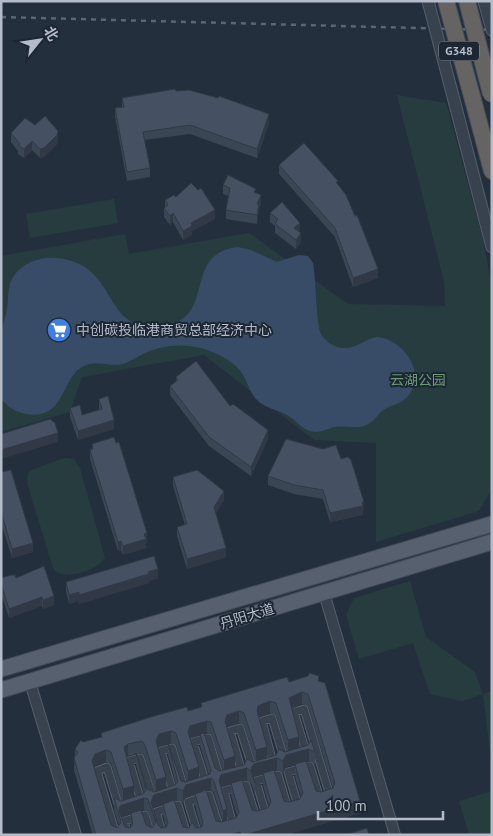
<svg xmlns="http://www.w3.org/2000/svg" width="493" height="836" font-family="'PT Sans','Noto Sans SC',sans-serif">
	<rect width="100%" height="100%" fill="#242f3e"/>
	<!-- green -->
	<path fill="#263c3f" d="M 397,95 L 446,103 L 483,239 L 492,286 L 492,489 L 479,511 L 376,542 L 376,443 L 314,440 L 204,355 L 82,377 L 70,412 L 1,432 L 1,256 L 125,234 L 129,254 L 249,233 L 348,304 L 445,306 L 444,282 Z
		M 114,199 L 118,223 L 30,238 L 26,214 Z
		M 64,458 L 74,459 L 80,468 L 105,558 C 98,570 67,580 55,571 L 52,565 L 27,483 L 28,473 L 31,470 Z
		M 410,581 L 426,637 L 475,672 L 483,694 L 492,691 L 492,770 L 483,694 L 462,701 L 430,694 L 413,643 L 359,659 L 346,615 L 354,598 Z
		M 492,791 L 492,835 L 469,835 L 459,801 Z"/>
	<!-- water -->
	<path fill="#394c67" d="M 238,247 L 251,250 L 277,262 L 299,255 L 308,256 L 313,263 C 316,279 316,324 321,334 C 326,342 335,348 344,348 C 356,349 365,339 377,337 C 402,339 427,371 409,395 C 403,403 395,404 387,408 C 380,411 376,419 370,423 C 358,431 347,425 334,427 C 327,429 322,432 315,432 C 302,431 298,421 287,415 C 277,409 266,409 257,400 C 248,391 247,377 238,368 C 215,347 182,340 153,350 C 142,353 133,361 122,364 C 111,367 100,361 89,364 C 59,372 69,421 26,414 C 16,412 7,407 1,398 C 1,377 0,355 1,334 C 2,326 6,317 7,308 C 9,298 7,288 12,279 C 19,266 32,260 46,258 C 61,257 77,261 89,270 C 115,291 114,333 162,326 C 219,319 180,254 238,247 Z"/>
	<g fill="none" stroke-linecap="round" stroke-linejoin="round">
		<!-- pedestrian casing -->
		<g stroke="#565f6c" stroke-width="9">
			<path id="pedestrian" d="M 273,763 L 262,721 L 272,718 L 284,758
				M 240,773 L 242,772 L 230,731 L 240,728 L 253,769
				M 204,783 L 206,783 L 193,742 L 208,738 L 220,778
				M 170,793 L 173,792 L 161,751 L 172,748 L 184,789
				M 139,802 L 141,801 L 129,761 L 140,758 L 153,798
				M 233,825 L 224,791 L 246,785 L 256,818 L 266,815 L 256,781 L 278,775 L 288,809 L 298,806 L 288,772 L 310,766 L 320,799 L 330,796 L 304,709 L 294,712 L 306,752 L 303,753
				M 116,835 L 97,771 L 107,767 L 119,807
				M 128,835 L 124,821 L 145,815 L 151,835
				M 163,835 L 156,812 L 178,805 L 187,835
				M 198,835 L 188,802 L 209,795 L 220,829"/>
		</g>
		<!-- minor casing -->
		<g stroke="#565f6c" stroke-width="12">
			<path id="minor" d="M 324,593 L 395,835
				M 30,682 L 76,835"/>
		</g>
		<!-- tertiary casing -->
		<g stroke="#565f6c" stroke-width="13">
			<path id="tertiary" d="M 484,1 L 492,30
				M 455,104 L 492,247"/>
		</g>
		<!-- primary casing -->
		<g stroke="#414a57" stroke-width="17">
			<path id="primary" d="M 1,669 L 492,524
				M 1,690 L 492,542"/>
		</g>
		<!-- trunk casing -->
		<g stroke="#434c59" stroke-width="18">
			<path id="trunk" d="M 473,100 L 492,171"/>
		</g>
		<!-- pedestrian -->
		<use href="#pedestrian" stroke="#38414e" stroke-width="7"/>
		<!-- minor -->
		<use href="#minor" stroke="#38414e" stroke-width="10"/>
		<!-- tertiary -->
		<use href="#tertiary" stroke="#38414e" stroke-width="11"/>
		<!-- primary -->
		<use href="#primary" stroke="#56606e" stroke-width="15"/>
		<!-- trunk -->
		<use href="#trunk" stroke="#656462" stroke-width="16"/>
		<!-- rail -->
		<path stroke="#5a6575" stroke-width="2.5" stroke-dasharray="5 5" stroke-linecap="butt" d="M 1,17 L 492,30"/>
		<!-- tertiary-bridge casing -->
		<g stroke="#565f6c" stroke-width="13" stroke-linecap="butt">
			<path id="tertiary-bridge" d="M 428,1 L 455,104"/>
		</g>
		<!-- trunk-bridge casing -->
		<g stroke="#434c59" stroke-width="18" stroke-linecap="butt">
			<path id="trunk-bridge" d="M 446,1 L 473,100
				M 467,1 L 491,94"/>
		</g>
		<!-- tertiary-bridge -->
		<use href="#tertiary-bridge" stroke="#38414e" stroke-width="11"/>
		<!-- trunk-bridge -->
		<use href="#trunk-bridge" stroke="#656462" stroke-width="16"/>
	</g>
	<!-- wall -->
	<path fill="#3b4654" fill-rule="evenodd" d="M 176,91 L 269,123 L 257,158 L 190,134 L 144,140 L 150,168 L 150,177 L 127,181 L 115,117 L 115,108 L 122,107 L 122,98 Z
		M 35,125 L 58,140 L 57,144 L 44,157 L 40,158 L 32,150 L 24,158 L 18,154 L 18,151 L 11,142 L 11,133 Z
		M 279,165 L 338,184 L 378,278 L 353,287 L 335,237 L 279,174 Z
		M 223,185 L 256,193 L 261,204 L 259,208 L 257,224 L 226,219 L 226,210 L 229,196 L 223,194 Z
		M 176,197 L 215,219 L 192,231 L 192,235 L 183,240 L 173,222 L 170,225 L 164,217 L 164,208 L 165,207 L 165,200 Z
		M 270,213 L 300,232 L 301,242 L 296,249 L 275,233 L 275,226 L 270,222 Z
		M 176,377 L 230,406 L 268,439 L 251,476 L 209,446 L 170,395 L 170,386 L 176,382 Z
		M 99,399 L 114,429 L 78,440 L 70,417 L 70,408 L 82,415 L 99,410 Z
		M 92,444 L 147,542 L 146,542 L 146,548 L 123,555 L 121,550 L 118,551 L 90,459 L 90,450 L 92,449 Z
		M 341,459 L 364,511 L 363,511 L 363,515 L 330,522 L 323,499 L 294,494 L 268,485 L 268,476 Z
		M 1,472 L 33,552 L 12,558 L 1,522 Z
		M 173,477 L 224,500 L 216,513 L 226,557 L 187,569 L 177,536 L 177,527 L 185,525 L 173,486 Z
		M 1,578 L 16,578 L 54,605 L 43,609 L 42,606 L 9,618 L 1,592 Z
		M 158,578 L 149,581 L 149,583 L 79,604 L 79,601 L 69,604 L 66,591 L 66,582 Z
		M 289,682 L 319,682 L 360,813 L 285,835 L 93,835 L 74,770 L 75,749 L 83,742 L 101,737 L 101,733 L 201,707 L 201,703 ZM 302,704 L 308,706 L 333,788 L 321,792 L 316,791 L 307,761 L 309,761 L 315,764 L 315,752 L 308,745 L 299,748 L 292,709 ZM 270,713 L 276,715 L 287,752 L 267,758 L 259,717 ZM 239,723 L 244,725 L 255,762 L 235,767 L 227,727 ZM 205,733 L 207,733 L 211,734 L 223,770 L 219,771 L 215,768 ZM 200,735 L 200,746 L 209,775 L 199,778 L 190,738 ZM 171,743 L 176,745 L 187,782 L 185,782 L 181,781 L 168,744 ZM 168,744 L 168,755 L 176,784 L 166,788 L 158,748 L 159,746 ZM 142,753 L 145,757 L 155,792 L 154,792 L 147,789 L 136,754 ZM 136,754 L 136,765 L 144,793 L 143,794 L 134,797 L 127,757 L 128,756 ZM 106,762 L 111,763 L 122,801 L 121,801 L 114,798 L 114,810 L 119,826 L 117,828 L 111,825 L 94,768 L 95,766 ZM 295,765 L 295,776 L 301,797 L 300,799 L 289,802 L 284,801 L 275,770 L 277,770 L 283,773 L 286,767 ZM 263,774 L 263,785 L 269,806 L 268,808 L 257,811 L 252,810 L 243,781 L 247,780 L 251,783 L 255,795 L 255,783 L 253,777 L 254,776 ZM 231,784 L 231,795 L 237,816 L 236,818 L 227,820 L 221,787 ZM 211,790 L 214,793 L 223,822 L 221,822 L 216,821 L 206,791 ZM 195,795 L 195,805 L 201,827 L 196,828 L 189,828 L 183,827 L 175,801 L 177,800 L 183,803 L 186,797 ZM 163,804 L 163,815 L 166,827 L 161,828 L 158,825 L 153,809 L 154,807 ZM 142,810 L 144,810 L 148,811 L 153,826 L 152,828 L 146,825 ZM 131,814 L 131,827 L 130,828 L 125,827 L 121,817 Z"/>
	<!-- shaded-wall -->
	<path fill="#303945" d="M 269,114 L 269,123 L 257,158 L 257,149 Z
		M 58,131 L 58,140 L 57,144 L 44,157 L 40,158 L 40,149 Z
		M 32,141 L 32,150 L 24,158 L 24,149 Z
		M 261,195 L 261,204 L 259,208 L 257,224 L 257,204 Z
		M 215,210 L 215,219 L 192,231 L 192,235 L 183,240 L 183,231 L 191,223 Z
		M 173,213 L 173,222 L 170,225 L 170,216 Z
		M 300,223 L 300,232 L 294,228 Z
		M 301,233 L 301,242 L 296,249 L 296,240 Z
		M 378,269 L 378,278 L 353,287 L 353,278 Z
		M 114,420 L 114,429 L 78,440 L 78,431 Z
		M 268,430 L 268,439 L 251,476 L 251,467 Z
		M 58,433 L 58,442 L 1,459 L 1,450 Z
		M 224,491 L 224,500 L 214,516 L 214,507 Z
		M 364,502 L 363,515 L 330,522 L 330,513 Z
		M 147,533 L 147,542 L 146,542 L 146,548 L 123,555 L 123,546 Z
		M 121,541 L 121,550 L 118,551 L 118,542 Z
		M 33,543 L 33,552 L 12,558 L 12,549 Z
		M 226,548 L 226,557 L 187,569 L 187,559 Z
		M 158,569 L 158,578 L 149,581 L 149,583 L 79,604 L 79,595 Z
		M 79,592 L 79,601 L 69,604 L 69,595 Z
		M 54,596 L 54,605 L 43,609 L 43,600 Z
		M 42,597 L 42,606 L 9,618 L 9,609 Z
		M 302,692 L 302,704 L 289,710 L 289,698 Z
		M 270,701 L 270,713 L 258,718 L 257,711 L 258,706 Z
		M 239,711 L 239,723 L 227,727 L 225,721 L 227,715 Z
		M 207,721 L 207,733 L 190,738 L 188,732 L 190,726 Z
		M 171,731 L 171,743 L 159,746 L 156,752 L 156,741 L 159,734 Z
		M 299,737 L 299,749 L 288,752 L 288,740 Z
		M 128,744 L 128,756 L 124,759 L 124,747 Z
		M 267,747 L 267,759 L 256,762 L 256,750 Z
		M 309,749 L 309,761 L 286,767 L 283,773 L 283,761 L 286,755 Z
		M 106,750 L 106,762 L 95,766 L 92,773 L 92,761 L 95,754 Z
		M 235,756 L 235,768 L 224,772 L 224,760 Z
		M 277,758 L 277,770 L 254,776 L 253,778 L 251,768 L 254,764 Z
		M 199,767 L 199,779 L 188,782 L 188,771 Z
		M 247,768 L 247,780 L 221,787 L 219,781 L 221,775 Z
		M 166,777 L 166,789 L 156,792 L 156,780 Z
		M 211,778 L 211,790 L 186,797 L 183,803 L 183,791 L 186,785 Z
		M 134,786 L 134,798 L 123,801 L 123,789 Z
		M 177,788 L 177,800 L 154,807 L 152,811 L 151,802 L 154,795 Z
		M 144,798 L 144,810 L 120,818 L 119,811 L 120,806 Z
		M 360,801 L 360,813 L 285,835 L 245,835 Z
		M 227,809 L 227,821 L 223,822 L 223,811 Z
		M 240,832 L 240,835 L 230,835 Z"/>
	<!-- building -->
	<path fill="#455162" stroke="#303945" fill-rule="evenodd" d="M 175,89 L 176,91 L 189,90 L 218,98 L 219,96 L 269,114 L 257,149 L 190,125 L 143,132 L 150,168 L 127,172 L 115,108 L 124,107 L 122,98 Z
		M 45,116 L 58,131 L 57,135 L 44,148 L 40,149 L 32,141 L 24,149 L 18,145 L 20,144 L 11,133 L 25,118 L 35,125 Z
		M 304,143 L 338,181 L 336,182 L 346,195 L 355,216 L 357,215 L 378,269 L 353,278 L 335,228 L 279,165 Z
		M 228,175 L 256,189 L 254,192 L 261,195 L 257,204 L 259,204 L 257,215 L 226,210 L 230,188 L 223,185 Z
		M 191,183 L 198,190 L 201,188 L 215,210 L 191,223 L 192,226 L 183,231 L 173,213 L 170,216 L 164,208 L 168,205 L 165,200 L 174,195 L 176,197 Z
		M 282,202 L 300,223 L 294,228 L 301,233 L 296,240 L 275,224 L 278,219 L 270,213 Z
		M 196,361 L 230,406 L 233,404 L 268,430 L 251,467 L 209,437 L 170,386 L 178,380 L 176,377 Z
		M 108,396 L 114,420 L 78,431 L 70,408 L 80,405 L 82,415 L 102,409 L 99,399 Z
		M 50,419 L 55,423 L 58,433 L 1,450 L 1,434 Z
		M 114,437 L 116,443 L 119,442 L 147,533 L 144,534 L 146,539 L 123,546 L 121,541 L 118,542 L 90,450 L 93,449 L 92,444 Z
		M 286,439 L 323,449 L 336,445 L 341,459 L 348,457 L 351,460 L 364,502 L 362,502 L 363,506 L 330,513 L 323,490 L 294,485 L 268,476 Z
		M 11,470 L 33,543 L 12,549 L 1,512 L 1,472 Z
		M 197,470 L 224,491 L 214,507 L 226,548 L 187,559 L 177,527 L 187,524 L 173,477 Z
		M 154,556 L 158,569 L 148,572 L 149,574 L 79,595 L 79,592 L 69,595 L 66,582 Z
		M 44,566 L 54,596 L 43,600 L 42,597 L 9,609 L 1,583 L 1,578 L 11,575 L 15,575 L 16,578 Z
		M 309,673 L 319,676 L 318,681 L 325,683 L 360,801 L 245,835 L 241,835 L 240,832 L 230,835 L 96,835 L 74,758 L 78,752 L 75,749 L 81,740 L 83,742 L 102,737 L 101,733 L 154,716 L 187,707 L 188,711 L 202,707 L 201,703 L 287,677 L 289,682 L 308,676 ZM 302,692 L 308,694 L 335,783 L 333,788 L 321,792 L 316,791 L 306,761 L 295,764 L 303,793 L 300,799 L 289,802 L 284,801 L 274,770 L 263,773 L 271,802 L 268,808 L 257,811 L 252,810 L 242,780 L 231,783 L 239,812 L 236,818 L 221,822 L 216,821 L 206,790 L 195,794 L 203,822 L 202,827 L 196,828 L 192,822 L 189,828 L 183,827 L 174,800 L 163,804 L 168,824 L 166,827 L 161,828 L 158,825 L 151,802 L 154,795 L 177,788 L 183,791 L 186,785 L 211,778 L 214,781 L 223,811 L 227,809 L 219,781 L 221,775 L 247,768 L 251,771 L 255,783 L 251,768 L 254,764 L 277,758 L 283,761 L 286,755 L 309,749 L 315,752 L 311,740 L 308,745 L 285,752 L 279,749 L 276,755 L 253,762 L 247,759 L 244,765 L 219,771 L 215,768 L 204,733 L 200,734 L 211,770 L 210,774 L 185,782 L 181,781 L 168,743 L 178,782 L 175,785 L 154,792 L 147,789 L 136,753 L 146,790 L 143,794 L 121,801 L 114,798 L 121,822 L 117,828 L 111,825 L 92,761 L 95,754 L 106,750 L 111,752 L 123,789 L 134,786 L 124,747 L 128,744 L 142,741 L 145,745 L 156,780 L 166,777 L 156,741 L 159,734 L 171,731 L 176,733 L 188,771 L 199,767 L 188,732 L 190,726 L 207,721 L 211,722 L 224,760 L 235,756 L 225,721 L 227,715 L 239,711 L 244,713 L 256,750 L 267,747 L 257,711 L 258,706 L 270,701 L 276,703 L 288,740 L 299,737 L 289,698 ZM 144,798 L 148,799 L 156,822 L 152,828 L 146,825 L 141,810 L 131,813 L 133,825 L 130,828 L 125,827 L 119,811 L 120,806 Z
		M 367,828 L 369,835 L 345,835 Z"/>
	<!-- icons -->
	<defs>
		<g id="supermarket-disc" transform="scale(1.25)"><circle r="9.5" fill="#3f7fe0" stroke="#1d2633"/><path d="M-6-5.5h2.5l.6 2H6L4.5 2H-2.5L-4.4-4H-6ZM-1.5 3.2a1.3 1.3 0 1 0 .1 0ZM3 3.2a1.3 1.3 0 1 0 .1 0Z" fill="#fff"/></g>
	</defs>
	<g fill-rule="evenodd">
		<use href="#supermarket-disc" x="59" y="330"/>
	</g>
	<g text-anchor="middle" stroke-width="4" stroke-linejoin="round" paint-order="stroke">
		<!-- shield labels -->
		<rect fill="#1d2633" stroke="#878f9c" stroke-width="1" x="439" y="41.5" width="40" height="19" rx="4"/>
		<g font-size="12" font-weight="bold" fill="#b4bcc9">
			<text x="459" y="55">G348</text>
		</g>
		<!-- poi labels -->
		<g font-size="14" fill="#b4bcc9" stroke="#1d2633" text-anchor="start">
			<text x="76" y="335">中创碳投临港商贸总部经济中心</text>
		</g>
		<!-- park labels -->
		<g font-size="14" fill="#6b9a76" stroke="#1d2633">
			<text x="418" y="385">云湖公园</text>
		</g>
		<!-- street labels -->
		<g font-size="14" fill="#b4bcc9" stroke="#1d2633">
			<text transform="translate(247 616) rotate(-17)" y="5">丹阳大道</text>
		</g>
	</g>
	<!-- border -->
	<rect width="493" height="836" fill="none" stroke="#b4bcc9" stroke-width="5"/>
	<!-- north arrow -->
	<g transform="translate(40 40) rotate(60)" stroke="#1d2633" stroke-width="4" paint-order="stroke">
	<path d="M0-4L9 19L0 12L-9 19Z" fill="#b4bcc9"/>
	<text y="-8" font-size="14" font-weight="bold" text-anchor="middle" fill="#b4bcc9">北</text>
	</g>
	<!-- scale -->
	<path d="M318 811v8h125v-8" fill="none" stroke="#b4bcc9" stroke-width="2.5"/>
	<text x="326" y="811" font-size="15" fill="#b4bcc9" stroke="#1d2633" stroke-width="4" paint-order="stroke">100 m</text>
</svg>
